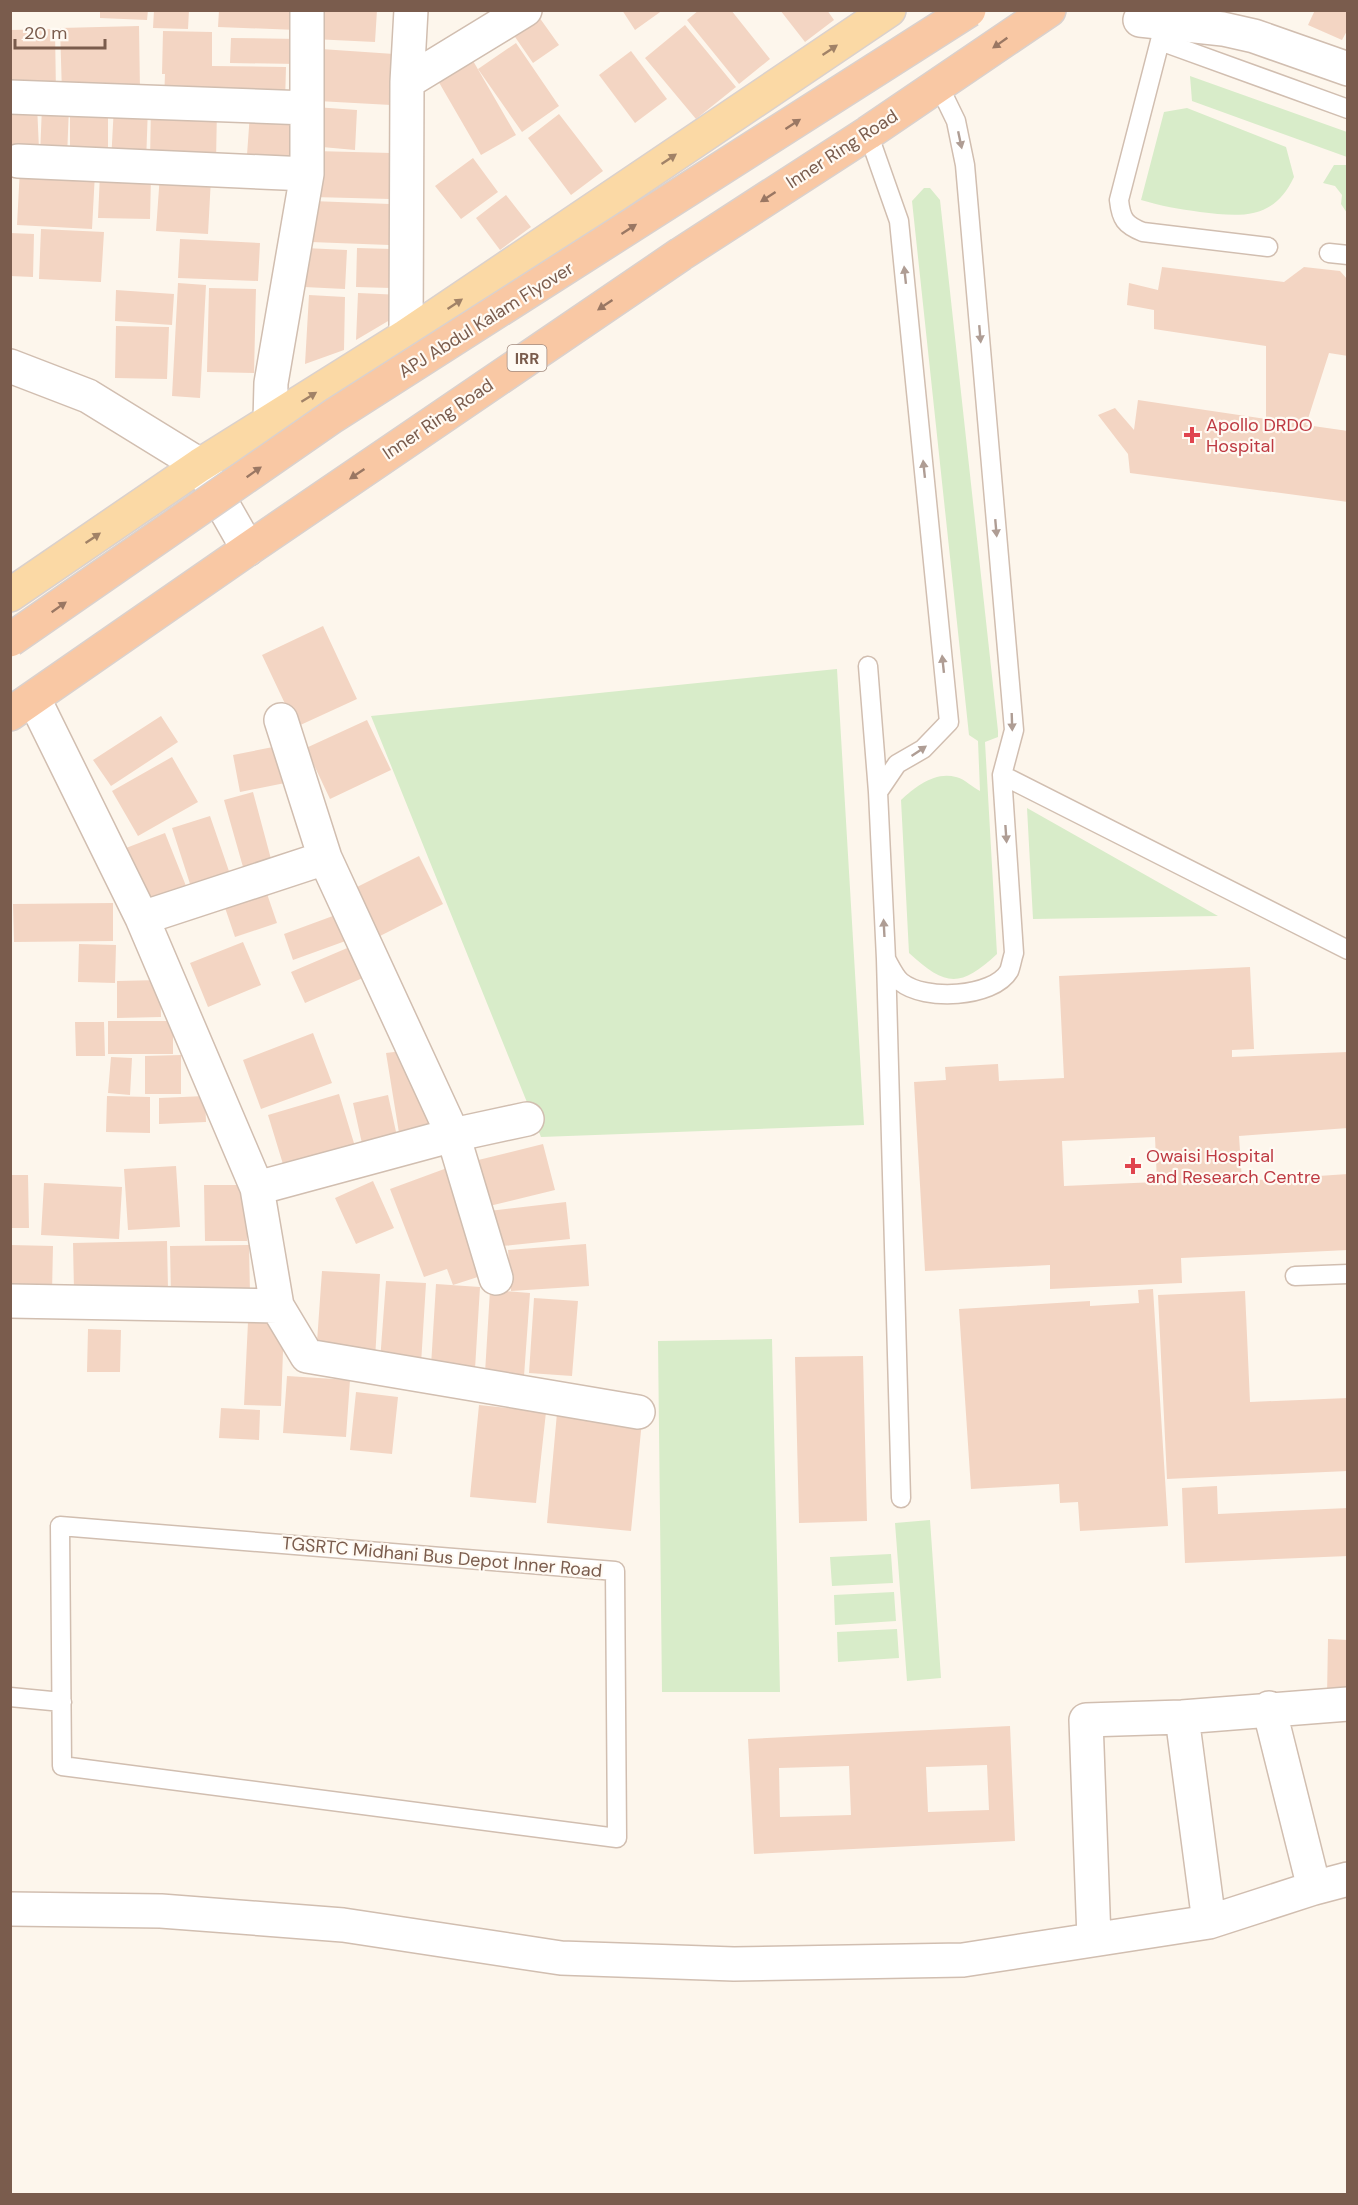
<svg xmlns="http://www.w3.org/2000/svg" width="1358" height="2205" font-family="'DM Sans',sans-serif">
	<rect width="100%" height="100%" fill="#fdf6ec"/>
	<!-- green -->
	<path fill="#d8ecc9" d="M 1190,76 L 1347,132 L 1347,157 L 1192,101 Z
		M 1187,108 L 1286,147 L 1294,177 C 1274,220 1241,217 1200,212 C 1179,209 1161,206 1141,200 L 1164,112 Z
		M 1334,165 L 1347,165 L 1347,213 L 1341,204 L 1342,195 L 1335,186 L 1323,183 Z
		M 924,188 L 930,188 L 940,200 L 998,731 L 998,737 L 985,742 L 997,954 C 960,988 946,987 909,953 L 901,800 C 915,787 935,771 956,777 C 965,779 973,788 980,791 L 978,741 L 969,735 L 912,201 Z
		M 837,669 L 864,1125 L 541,1137 L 371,716 Z
		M 1027,808 L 1218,916 L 1033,919 Z
		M 772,1339 L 780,1692 L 662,1692 L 658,1341 Z
		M 930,1520 L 941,1678 L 907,1681 L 895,1523 Z
		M 891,1554 L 893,1583 L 832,1586 L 830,1557 Z
		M 894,1592 L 896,1621 L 835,1625 L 834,1595 Z
		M 897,1629 L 899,1658 L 838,1662 L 837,1632 Z"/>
	<!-- building -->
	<path fill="#f3d5c3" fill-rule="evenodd" d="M 100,10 L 148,10 L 147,20 L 100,18 Z
		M 154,10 L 189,10 L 188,29 L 153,28 Z
		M 219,10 L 298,10 L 297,30 L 218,27 Z
		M 315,10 L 377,10 L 375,42 L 313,39 Z
		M 622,10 L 663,10 L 635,30 Z
		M 699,10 L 731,10 L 770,59 L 739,84 L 687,20 Z
		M 780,10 L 827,10 L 834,20 L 805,42 Z
		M 1315,10 L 1348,10 L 1348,29 L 1342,40 L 1308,25 Z
		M 539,17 L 559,45 L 533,63 L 513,34 Z
		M 685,25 L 736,87 L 696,119 L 645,58 Z
		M 139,26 L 140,91 L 62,93 L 60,28 Z
		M 55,29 L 56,94 L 10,95 L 10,30 Z
		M 163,31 L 212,32 L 212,66 L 286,67 L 285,103 L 164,100 L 165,74 L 162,74 Z
		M 231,38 L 298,39 L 297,64 L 230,63 Z
		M 516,43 L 559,106 L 522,132 L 478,69 Z
		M 321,49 L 394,54 L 391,105 L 318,101 Z
		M 631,51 L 667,99 L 635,123 L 599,75 Z
		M 472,59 L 516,135 L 481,155 L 437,79 Z
		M 70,101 L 108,101 L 108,157 L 70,157 Z
		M 37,105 L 39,149 L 10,151 L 10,106 Z
		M 42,106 L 69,107 L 67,157 L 40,156 Z
		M 114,106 L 148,107 L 146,163 L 111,162 Z
		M 151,106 L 217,107 L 216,162 L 150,161 Z
		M 315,107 L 357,110 L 355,150 L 311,146 Z
		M 250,113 L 304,117 L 300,172 L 246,169 Z
		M 559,114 L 603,171 L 571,195 L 528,138 Z
		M 315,151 L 391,153 L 390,199 L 313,197 Z
		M 473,158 L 498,192 L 461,219 L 435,186 Z
		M 20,168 L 95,173 L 92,229 L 17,225 Z
		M 100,174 L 151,176 L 150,219 L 98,218 Z
		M 160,174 L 211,178 L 208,234 L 156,231 Z
		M 506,195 L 531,227 L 500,250 L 476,218 Z
		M 312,201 L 390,204 L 389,245 L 311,242 Z
		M 41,229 L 104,232 L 101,282 L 39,279 Z
		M 10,233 L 34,234 L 33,277 L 10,276 Z
		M 180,239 L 260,243 L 258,281 L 178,278 Z
		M 305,248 L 347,250 L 345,289 L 304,287 Z
		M 357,248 L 392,249 L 391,288 L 356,287 Z
		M 1162,267 L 1284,282 L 1304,267 L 1340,271 L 1348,280 L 1348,356 L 1329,353 L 1306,425 L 1348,431 L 1348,502 L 1130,473 L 1128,454 L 1098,415 L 1115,408 L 1134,430 L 1138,400 L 1266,419 L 1266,346 L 1154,329 L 1154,310 L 1127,305 L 1129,283 L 1158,290 Z
		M 178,283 L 206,285 L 200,398 L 172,396 Z
		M 209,288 L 256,289 L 254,373 L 207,372 Z
		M 116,290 L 174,294 L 172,325 L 115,321 Z
		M 358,293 L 401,295 L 400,314 L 356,340 Z
		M 309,295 L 345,297 L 344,350 L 305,364 Z
		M 116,326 L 169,327 L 167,379 L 115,378 Z
		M 323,626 L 357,699 L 296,727 L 262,655 Z
		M 161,716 L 178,742 L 111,786 L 93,760 Z
		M 367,720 L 391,770 L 330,799 L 306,748 Z
		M 283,745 L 290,782 L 240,792 L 233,755 Z
		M 172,757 L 198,802 L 138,836 L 112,791 Z
		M 253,792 L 271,859 L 243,867 L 224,800 Z
		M 210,816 L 231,877 L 192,890 L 172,828 Z
		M 165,833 L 188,891 L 150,907 L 126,848 Z
		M 419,856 L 443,904 L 380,936 L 355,888 Z
		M 264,885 L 277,923 L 235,937 L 222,899 Z
		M 113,903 L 113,941 L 14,942 L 13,904 Z
		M 341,913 L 351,939 L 293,960 L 284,934 Z
		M 243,942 L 261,985 L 208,1007 L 190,963 Z
		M 359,943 L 372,974 L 305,1003 L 291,972 Z
		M 79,944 L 116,945 L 115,983 L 78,982 Z
		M 1250,967 L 1254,1049 L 1232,1050 L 1232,1057 L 1348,1052 L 1348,1128 L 1239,1136 L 1242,1181 L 1348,1174 L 1348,1250 L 1181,1258 L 1182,1283 L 1050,1289 L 1050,1265 L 925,1271 L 914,1082 L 946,1080 L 945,1067 L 998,1064 L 999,1081 L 1064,1078 L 1059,976 ZM 1155,1137 L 1157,1182 L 1064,1186 L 1062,1141 Z
		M 160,980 L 161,1017 L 117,1018 L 117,981 Z
		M 108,1021 L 173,1021 L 173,1054 L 108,1054 Z
		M 75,1022 L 104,1022 L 105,1056 L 76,1056 Z
		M 313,1033 L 332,1083 L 261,1109 L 243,1060 Z
		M 410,1050 L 444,1134 L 400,1139 L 386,1053 Z
		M 181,1055 L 181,1094 L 145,1094 L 145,1056 Z
		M 111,1057 L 132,1058 L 130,1095 L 108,1093 Z
		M 339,1094 L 357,1153 L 286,1174 L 268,1115 Z
		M 388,1095 L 398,1141 L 363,1148 L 353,1103 Z
		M 107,1096 L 150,1097 L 150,1133 L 106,1132 Z
		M 205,1096 L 206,1122 L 159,1124 L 159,1098 Z
		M 543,1144 L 555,1190 L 477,1209 L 466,1163 Z
		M 176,1166 L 180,1227 L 128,1230 L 124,1169 Z
		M 447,1168 L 487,1274 L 453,1285 L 447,1269 L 424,1277 L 390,1189 Z
		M 10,1175 L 28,1175 L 29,1228 L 10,1228 Z
		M 373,1181 L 394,1228 L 356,1244 L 335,1198 Z
		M 44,1183 L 122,1187 L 119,1239 L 41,1235 Z
		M 204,1185 L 247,1185 L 247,1241 L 205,1241 Z
		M 566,1202 L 570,1239 L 493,1247 L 489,1211 Z
		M 167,1241 L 168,1289 L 74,1291 L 73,1243 Z
		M 586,1244 L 589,1286 L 511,1291 L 508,1250 Z
		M 10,1245 L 53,1246 L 52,1293 L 10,1292 Z
		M 249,1245 L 250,1294 L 171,1296 L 170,1246 Z
		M 322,1271 L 380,1274 L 375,1359 L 316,1356 Z
		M 386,1281 L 426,1283 L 421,1364 L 380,1361 Z
		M 436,1284 L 480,1287 L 475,1369 L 431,1366 Z
		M 1153,1289 L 1168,1526 L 1080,1531 L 1078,1502 L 1060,1503 L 1059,1484 L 971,1489 L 959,1309 L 1090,1301 L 1090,1306 L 1139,1303 L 1138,1290 Z
		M 490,1290 L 530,1293 L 524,1376 L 485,1373 Z
		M 1245,1291 L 1250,1402 L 1348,1398 L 1348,1471 L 1167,1479 L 1158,1295 Z
		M 534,1298 L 578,1301 L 572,1376 L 529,1373 Z
		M 248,1322 L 284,1324 L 281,1406 L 244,1405 Z
		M 88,1329 L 121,1330 L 120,1372 L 87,1372 Z
		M 863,1356 L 867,1521 L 799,1523 L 795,1357 Z
		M 287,1376 L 350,1380 L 346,1437 L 283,1433 Z
		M 356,1392 L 398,1397 L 392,1454 L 350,1450 Z
		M 479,1405 L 546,1412 L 536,1503 L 470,1497 Z
		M 221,1408 L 260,1410 L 259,1440 L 219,1438 Z
		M 557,1413 L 642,1421 L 631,1531 L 547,1523 Z
		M 1217,1486 L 1218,1514 L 1348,1508 L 1348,1556 L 1185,1563 L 1182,1488 Z
		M 1328,1639 L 1348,1640 L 1348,1696 L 1327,1696 Z
		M 1010,1726 L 1015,1841 L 754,1854 L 748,1739 ZM 987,1765 L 989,1810 L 928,1812 L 926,1767 ZM 849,1766 L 851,1815 L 780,1817 L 779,1768 Z"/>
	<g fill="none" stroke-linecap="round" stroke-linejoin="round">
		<!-- service casing -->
		<g stroke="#d1beb0" stroke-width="21">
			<path id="service" d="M 868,133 L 899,221 L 949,722 L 923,749 L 897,764 L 878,792 L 886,959 C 890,966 895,977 901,982 C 924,1001 993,998 1009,971 C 1011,966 1012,959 1014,953 L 1002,775 L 1014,730 L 965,165 L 956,121 L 939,86
				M 1268,247 L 1143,232 C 1125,225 1121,219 1119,200 L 1160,41 L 1348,109
				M 1329,253 L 1348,255
				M 868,666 L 878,792
				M 1002,775 L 1348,950
				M 886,959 L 901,1498
				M 1295,1276 L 1348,1274
				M 60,1526 L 615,1571 L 617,1838 L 62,1766 Z
				M 10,1697 L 62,1702"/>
		</g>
		<!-- minor casing -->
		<g stroke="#d1beb0" stroke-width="36">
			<path id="minor" d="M 1140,20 L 1223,29 L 1254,36 L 1348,69
				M 407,82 L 525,10
				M 10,97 L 307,108
				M 18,161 L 307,174
				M 406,336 L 407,82 L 411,10
				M 10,366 L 88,396 L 200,465 L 248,549
				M 270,422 L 271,383 L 307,174 L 307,10
				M 34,699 L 142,918 L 257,1188 L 277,1306 L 307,1356 L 638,1412
				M 325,858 L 453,1135 L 496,1278
				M 142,918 L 325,858 L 281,720
				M 257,1188 L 453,1135 L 527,1119
				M 10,1301 L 277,1306
				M 1182,1717 L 1209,1922
				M 1314,1888 L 1348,1879
				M 10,1909 L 161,1911 L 343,1925 L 561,1958 L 734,1964 L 963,1960 L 1209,1922 L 1314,1888 L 1269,1708
				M 1094,1939 L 1086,1720 L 1182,1717 L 1348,1704"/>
		</g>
		<!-- primary casing -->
		<g stroke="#dad1cd" stroke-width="36">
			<path id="primary" d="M 10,595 L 200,465 L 406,336 L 889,10"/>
		</g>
		<!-- trunk casing -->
		<g stroke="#dad1cd" stroke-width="36">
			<path id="trunk" d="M 10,714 L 248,549 L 681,254 L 868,133 L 1049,10"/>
		</g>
		<!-- service -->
		<use href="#service" stroke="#fff" stroke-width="18"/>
		<!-- minor -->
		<use href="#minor" stroke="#fff" stroke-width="33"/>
		<!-- primary -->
		<use href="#primary" stroke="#fbd9a5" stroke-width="33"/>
		<!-- trunk -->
		<use href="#trunk" stroke="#f9c8a4" stroke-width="33"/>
		<!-- trunk-bridge casing -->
		<g stroke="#dad1cd" stroke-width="36" stroke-linecap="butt">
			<path id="trunk-bridge" d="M 10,640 L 333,416 L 969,10"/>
		</g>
		<!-- trunk-bridge -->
		<use href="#trunk-bridge" stroke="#f9c8a4" stroke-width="33"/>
	</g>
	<!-- one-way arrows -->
	<defs><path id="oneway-solid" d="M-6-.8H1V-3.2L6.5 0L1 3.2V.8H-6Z" transform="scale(1.5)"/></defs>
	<g fill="#9a7763">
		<use href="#oneway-solid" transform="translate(1000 43) rotate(145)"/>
		<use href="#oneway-solid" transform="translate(793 124) rotate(-33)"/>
		<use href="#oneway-solid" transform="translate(768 197) rotate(147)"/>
		<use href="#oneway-solid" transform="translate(629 229) rotate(-33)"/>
		<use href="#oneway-solid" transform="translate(605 305) rotate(146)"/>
		<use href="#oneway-solid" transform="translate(254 472) rotate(-35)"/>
		<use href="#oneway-solid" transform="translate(357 474) rotate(146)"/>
		<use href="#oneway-solid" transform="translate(59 607) rotate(-35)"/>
	</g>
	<g fill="#a18267">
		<use href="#oneway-solid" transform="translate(830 50) rotate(-34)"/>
		<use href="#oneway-solid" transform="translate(669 159) rotate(-34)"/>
		<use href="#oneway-solid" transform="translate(455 304) rotate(-34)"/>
		<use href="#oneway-solid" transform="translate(309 397) rotate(-32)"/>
		<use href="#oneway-solid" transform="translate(93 538) rotate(-34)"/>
	</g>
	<g fill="#af9d94">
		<use href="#oneway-solid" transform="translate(960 140) rotate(78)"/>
		<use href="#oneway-solid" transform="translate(905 275) rotate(-96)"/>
		<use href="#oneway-solid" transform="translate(980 334) rotate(85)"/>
		<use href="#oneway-solid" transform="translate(924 469) rotate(-96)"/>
		<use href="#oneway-solid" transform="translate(996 528) rotate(85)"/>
		<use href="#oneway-solid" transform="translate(943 664) rotate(-96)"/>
		<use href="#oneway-solid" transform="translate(1012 722) rotate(88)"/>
		<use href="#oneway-solid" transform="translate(919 751) rotate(-34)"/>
		<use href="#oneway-solid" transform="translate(1006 834) rotate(86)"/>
		<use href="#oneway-solid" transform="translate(884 928) rotate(-93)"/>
	</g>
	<!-- markers -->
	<g fill="#e0444e" stroke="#fffaf3" stroke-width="2">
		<path d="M1189 426h6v6h6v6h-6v6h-6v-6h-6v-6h6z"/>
		<path d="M1130 1157h6v6h6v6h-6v6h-6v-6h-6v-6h6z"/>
	</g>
	<g text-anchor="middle" stroke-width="4.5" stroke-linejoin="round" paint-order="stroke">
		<!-- shield labels -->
		<rect fill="#fffaf3" stroke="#a28b7f" stroke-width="1.5" x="507.5" y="345" width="39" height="26" rx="4.5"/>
		<g font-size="16" font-weight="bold" fill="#7a5c4d">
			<text x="527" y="364">IRR</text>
		</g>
		<!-- street labels -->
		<g font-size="18" fill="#7a5c4d" stroke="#fffaf3">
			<text transform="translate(842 149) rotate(-33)" y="6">Inner Ring Road</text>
			<text transform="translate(486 320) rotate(-32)" y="6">APJ Abdul Kalam Flyover</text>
			<text transform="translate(438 419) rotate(-34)" y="6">Inner Ring Road</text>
			<text transform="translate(442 1557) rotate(5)" y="6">TGSRTC Midhani Bus Depot Inner Road</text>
		</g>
		<!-- health labels -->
		<g font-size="18" fill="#be3a42" stroke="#fffaf3" text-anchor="start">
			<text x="1206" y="431">Apollo DRDO<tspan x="1206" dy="21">Hospital</tspan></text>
			<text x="1146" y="1162">Owaisi Hospital<tspan x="1146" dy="21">and Research Centre</tspan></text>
		</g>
	</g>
	<!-- border -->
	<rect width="1358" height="2205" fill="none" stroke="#7a5c4d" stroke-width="24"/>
	<!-- scale -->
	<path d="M15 39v9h90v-9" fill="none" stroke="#7a5c4d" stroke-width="3"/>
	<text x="24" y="39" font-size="18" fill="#7a5c4d" stroke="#fffaf3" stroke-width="4.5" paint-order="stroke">20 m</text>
</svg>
